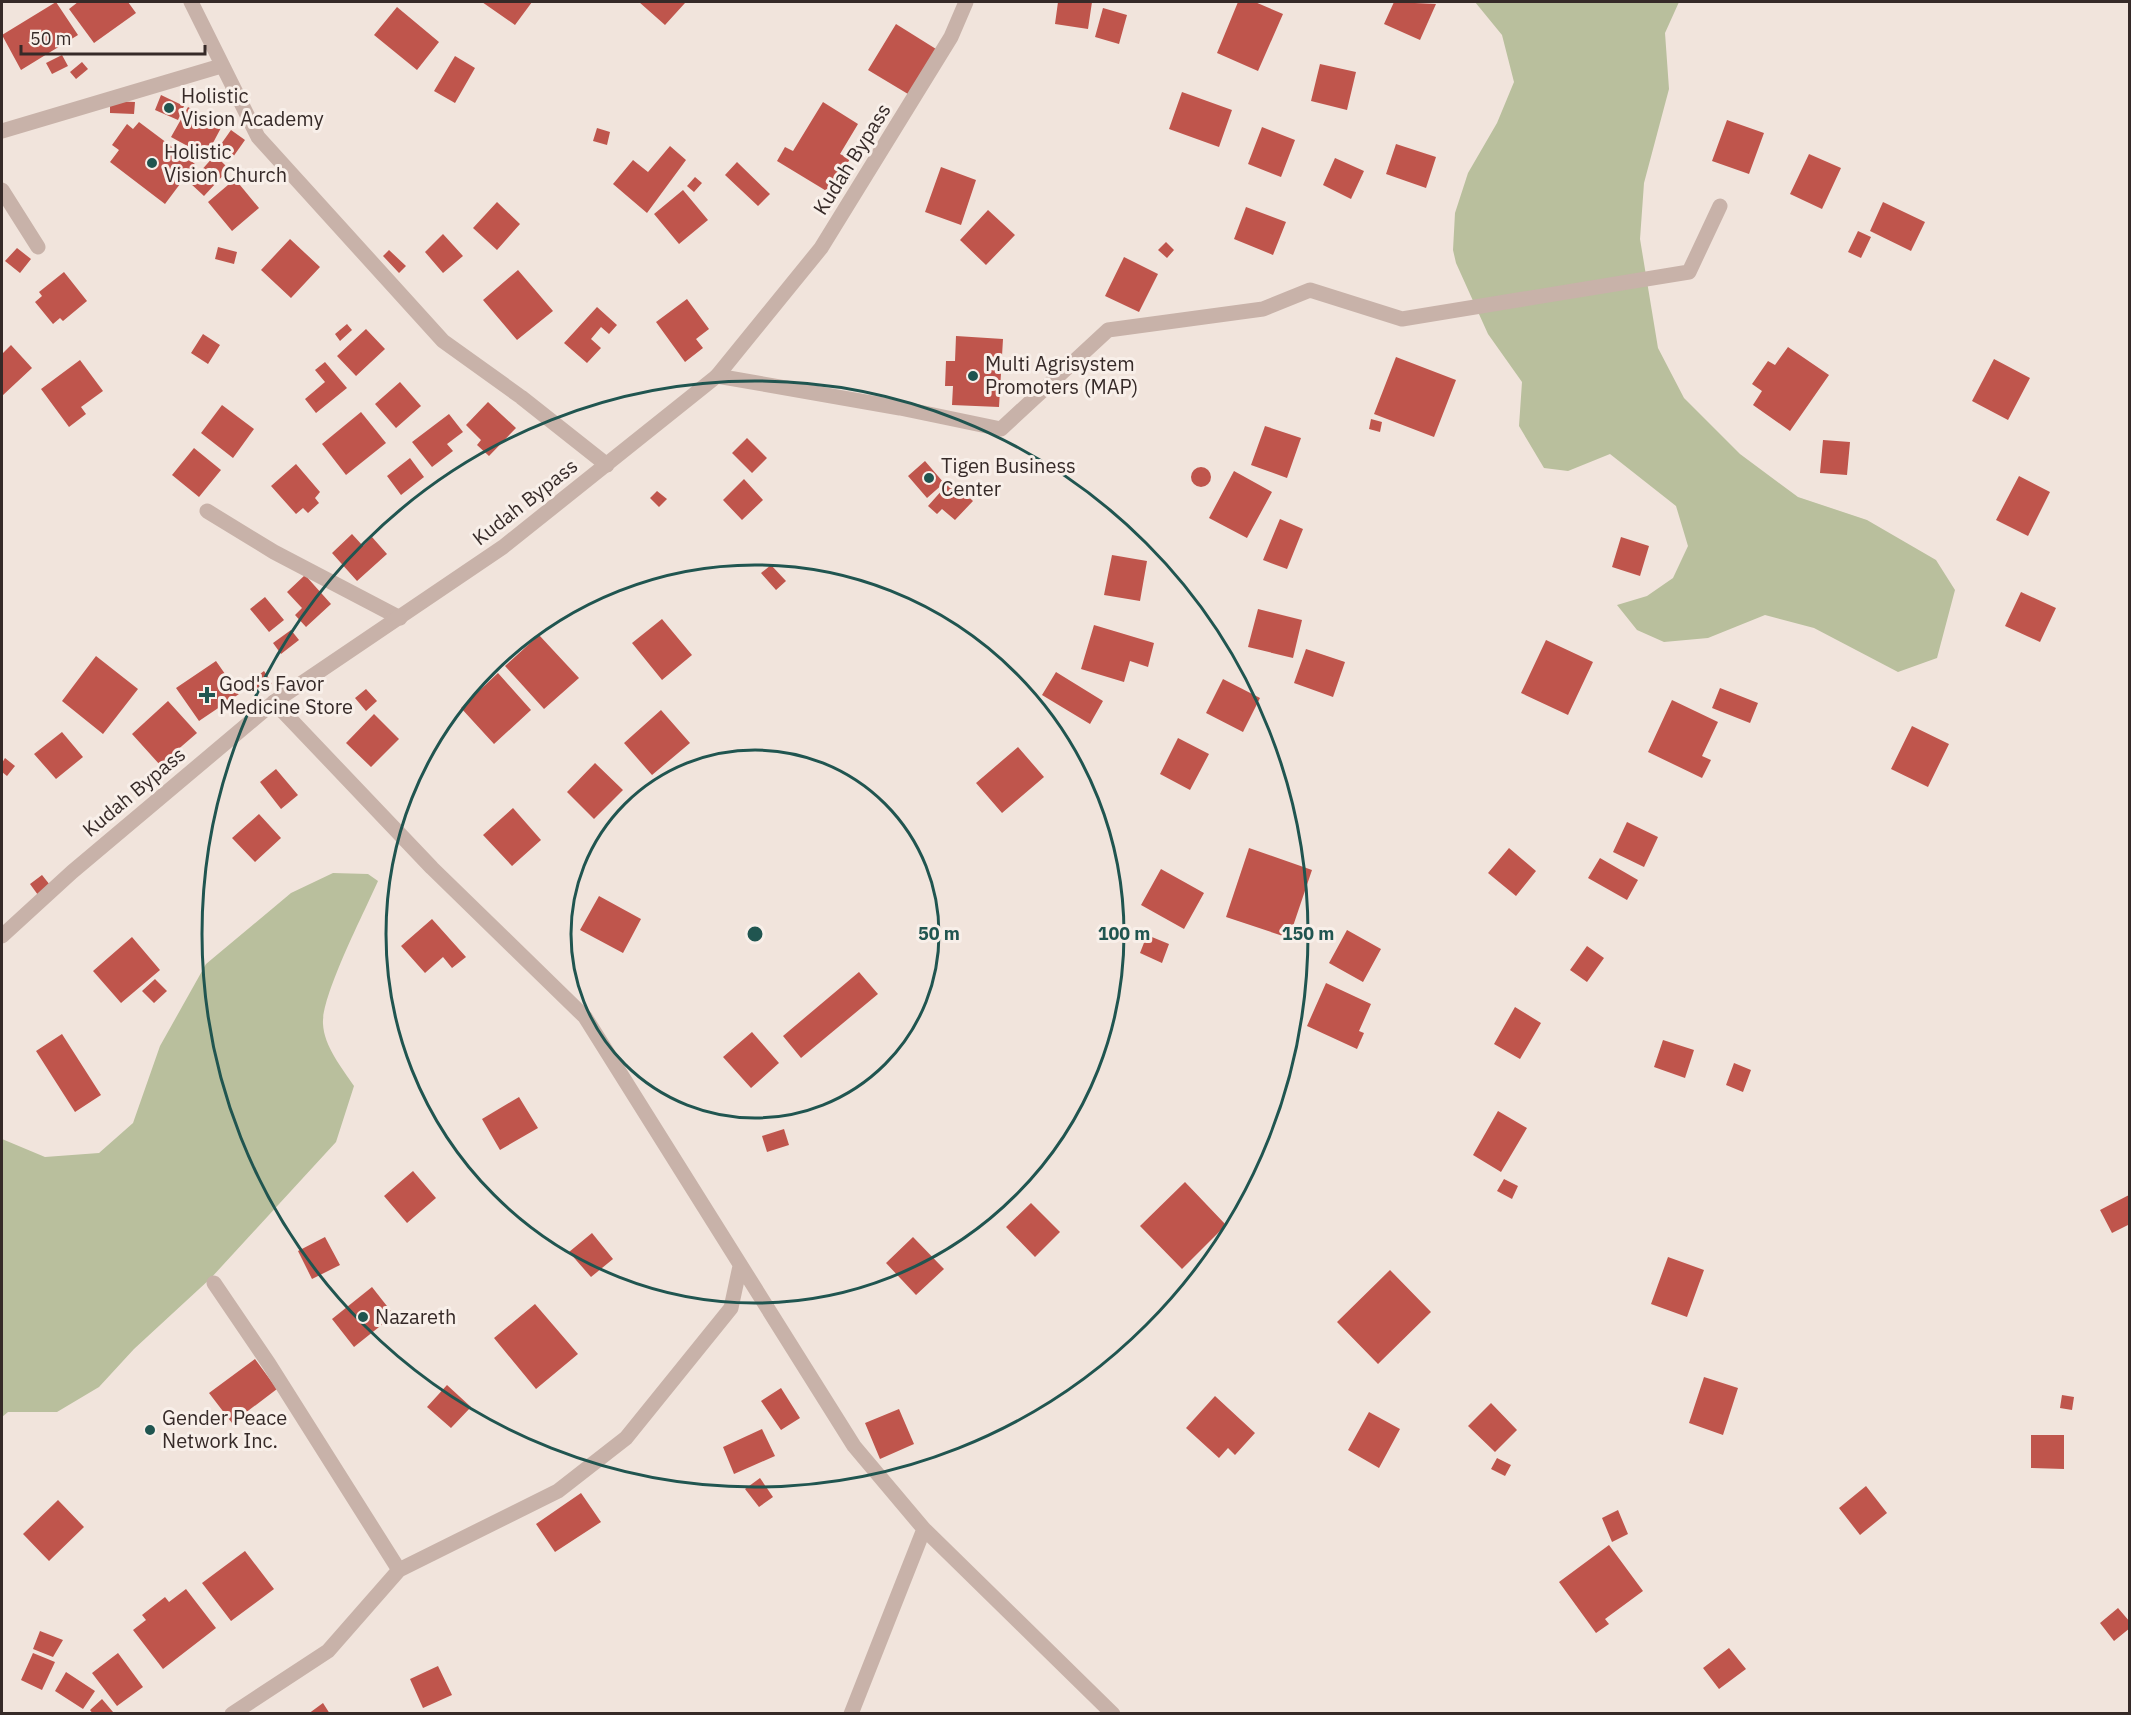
<svg xmlns="http://www.w3.org/2000/svg" width="2131" height="1715" font-family="'IBM Plex Sans',sans-serif">
	<rect width="100%" height="100%" fill="#f1e4dc"/>
	<!-- green -->
	<path fill="#b9bf9d" d="M 1475,2 L 1679,2 L 1665,33 L 1669,89 L 1644,183 L 1640,239 L 1658,348 L 1684,398 L 1740,454 L 1798,497 L 1867,520 L 1936,560 L 1955,590 L 1937,658 L 1898,672 L 1814,628 L 1765,615 L 1708,638 L 1664,642 L 1637,630 L 1617,605 L 1647,596 L 1673,578 L 1688,546 L 1676,506 L 1610,454 L 1568,471 L 1544,468 L 1519,426 L 1522,382 L 1488,334 L 1456,263 L 1453,250 L 1455,213 L 1468,173 L 1497,123 L 1514,82 L 1502,35 Z
		M 333,873 L 368,874 L 378,881 C 365,911 321,996 323,1024 C 324,1046 342,1068 354,1086 L 336,1142 L 211,1278 L 134,1349 L 99,1387 L 57,1412 L 8,1412 L 2,1417 L 2,1139 L 45,1157 L 99,1153 L 133,1123 L 160,1046 L 206,964 L 291,893 Z"/>
	<!-- building -->
	<path fill="#bf554c" d="M 56,2 L 78,35 L 21,70 L 2,35 Z
		M 78,2 L 128,2 L 136,13 L 94,43 L 69,9 Z
		M 482,2 L 532,2 L 515,25 Z
		M 639,2 L 683,2 L 685,3 L 665,25 Z
		M 1058,2 L 1092,2 L 1088,29 L 1055,24 Z
		M 1238,2 L 1255,2 L 1283,14 L 1258,71 L 1217,53 Z
		M 1394,2 L 1436,4 L 1420,40 L 1384,24 Z
		M 397,7 L 439,42 L 417,70 L 374,35 Z
		M 1103,8 L 1127,15 L 1119,44 L 1095,37 Z
		M 896,24 L 936,49 L 908,94 L 868,70 Z
		M 62,55 L 68,66 L 52,74 L 46,63 Z
		M 455,56 L 475,68 L 455,103 L 434,91 Z
		M 82,62 L 88,69 L 76,79 L 70,72 Z
		M 1320,64 L 1356,72 L 1347,110 L 1311,101 Z
		M 1182,92 L 1232,110 L 1219,147 L 1169,129 Z
		M 161,95 L 184,106 L 178,120 L 155,110 Z
		M 110,101 L 135,102 L 134,114 L 110,113 Z
		M 823,102 L 858,124 L 840,154 L 850,159 L 843,170 L 851,176 L 838,198 L 777,161 L 785,147 L 793,151 Z
		M 188,107 L 222,126 L 206,156 L 171,137 Z
		M 1727,120 L 1764,133 L 1749,174 L 1712,161 Z
		M 139,122 L 195,164 L 165,204 L 110,162 L 119,150 L 112,145 L 127,124 L 133,129 Z
		M 1262,127 L 1295,140 L 1281,177 L 1248,164 Z
		M 597,128 L 610,132 L 607,145 L 593,141 Z
		M 231,130 L 245,140 L 233,157 L 219,147 Z
		M 1396,144 L 1436,157 L 1426,188 L 1386,174 Z
		M 670,146 L 686,160 L 647,213 L 613,184 L 633,160 L 648,172 Z
		M 1809,154 L 1841,168 L 1822,209 L 1790,194 Z
		M 215,155 L 229,169 L 204,196 L 190,183 Z
		M 1335,158 L 1364,171 L 1351,199 L 1323,185 Z
		M 737,162 L 770,194 L 758,206 L 725,175 Z
		M 941,167 L 976,180 L 961,225 L 925,212 Z
		M 695,177 L 702,183 L 694,192 L 687,186 Z
		M 235,179 L 259,208 L 232,231 L 208,202 Z
		M 683,190 L 708,220 L 679,244 L 654,214 Z
		M 497,202 L 520,224 L 497,250 L 473,228 Z
		M 1883,202 L 1925,222 L 1911,251 L 1870,231 Z
		M 1246,207 L 1286,222 L 1273,255 L 1234,239 Z
		M 988,210 L 1015,235 L 986,265 L 960,240 Z
		M 1858,231 L 1871,237 L 1861,258 L 1848,252 Z
		M 443,234 L 463,256 L 443,273 L 425,252 Z
		M 290,239 L 320,267 L 291,298 L 261,270 Z
		M 1166,242 L 1174,250 L 1167,258 L 1158,250 Z
		M 218,247 L 237,252 L 234,264 L 215,259 Z
		M 17,248 L 31,259 L 20,273 L 5,261 Z
		M 389,250 L 406,266 L 399,273 L 383,256 Z
		M 1124,257 L 1158,274 L 1139,312 L 1105,296 Z
		M 518,270 L 553,311 L 517,340 L 483,300 Z
		M 64,272 L 87,301 L 63,321 L 60,318 L 53,324 L 35,302 L 42,296 L 39,292 Z
		M 687,299 L 709,329 L 696,339 L 703,348 L 685,362 L 656,322 Z
		M 597,307 L 617,325 L 609,334 L 601,327 L 591,339 L 601,348 L 587,363 L 564,343 Z
		M 347,324 L 352,330 L 340,341 L 335,334 Z
		M 366,329 L 385,349 L 356,376 L 337,356 Z
		M 203,334 L 220,345 L 208,364 L 191,353 Z
		M 956,336 L 1003,339 L 999,407 L 952,405 L 953,386 L 945,386 L 946,361 L 955,361 Z
		M 11,345 L 32,368 L 2,396 L 2,354 Z
		M 1788,347 L 1829,375 L 1790,431 L 1753,405 L 1762,391 L 1752,384 L 1768,361 L 1775,365 Z
		M 1396,357 L 1456,380 L 1434,437 L 1374,414 Z
		M 1994,359 L 2030,378 L 2008,420 L 1972,401 Z
		M 80,360 L 103,391 L 81,407 L 86,414 L 69,427 L 41,389 Z
		M 325,362 L 347,388 L 316,413 L 305,399 L 325,382 L 315,370 Z
		M 400,382 L 421,406 L 396,428 L 375,404 Z
		M 488,402 L 516,428 L 489,456 L 477,445 L 481,440 L 466,425 Z
		M 222,405 L 254,429 L 233,458 L 201,433 Z
		M 361,412 L 386,443 L 346,475 L 322,444 Z
		M 449,414 L 463,432 L 447,444 L 453,451 L 432,467 L 412,442 Z
		M 1371,419 L 1382,422 L 1380,432 L 1369,429 Z
		M 1265,426 L 1301,438 L 1287,478 L 1251,465 Z
		M 747,438 L 767,458 L 752,473 L 732,453 Z
		M 1823,440 L 1850,442 L 1847,475 L 1820,473 Z
		M 194,448 L 221,470 L 199,497 L 172,475 Z
		M 410,458 L 424,477 L 401,495 L 387,476 Z
		M 925,461 L 944,483 L 927,498 L 908,476 Z
		M 296,464 L 320,492 L 315,498 L 319,503 L 308,513 L 303,508 L 296,514 L 271,486 Z
		M1191 477a10 10 0 1 1 20 0a10 10 0 1 1-20 0Z
		M 1234,471 L 1272,492 L 1247,538 L 1209,518 Z
		M 2019,476 L 2050,492 L 2028,536 L 1996,520 Z
		M 744,479 L 763,500 L 742,520 L 723,500 Z
		M 951,480 L 973,501 L 955,520 L 942,509 L 937,514 L 928,506 Z
		M 657,491 L 667,499 L 659,507 L 650,498 Z
		M 1280,519 L 1303,529 L 1287,569 L 1263,560 Z
		M 352,534 L 363,546 L 372,537 L 387,554 L 357,581 L 332,553 Z
		M 1621,537 L 1649,546 L 1640,576 L 1612,567 Z
		M 1112,555 L 1147,561 L 1140,601 L 1104,595 Z
		M 771,565 L 786,581 L 776,590 L 761,573 Z
		M 305,575 L 331,604 L 306,627 L 295,615 L 302,608 L 287,592 Z
		M 2021,592 L 2056,608 L 2040,642 L 2005,626 Z
		M 265,597 L 284,620 L 269,632 L 250,609 Z
		M 1258,609 L 1302,620 L 1293,658 L 1248,647 Z
		M 662,619 L 692,655 L 662,680 L 632,643 Z
		M 1094,625 L 1154,643 L 1148,667 L 1130,661 L 1124,682 L 1081,669 Z
		M 291,630 L 299,640 L 281,654 L 273,643 Z
		M 539,635 L 579,678 L 544,709 L 505,666 Z
		M 1546,640 L 1593,662 L 1568,715 L 1521,693 Z
		M 1306,649 L 1345,662 L 1333,697 L 1294,683 Z
		M 96,656 L 138,689 L 103,734 L 62,701 Z
		M 216,661 L 239,694 L 199,721 L 176,688 Z
		M 264,671 L 272,683 L 260,691 L 252,680 Z
		M 1056,672 L 1103,701 L 1090,724 L 1042,695 Z
		M 498,673 L 531,710 L 494,744 L 461,708 Z
		M 1223,679 L 1260,698 L 1243,732 L 1206,713 Z
		M 1720,688 L 1758,703 L 1750,723 L 1712,708 Z
		M 366,689 L 377,701 L 366,711 L 355,698 Z
		M 1672,700 L 1718,722 L 1702,756 L 1711,760 L 1702,778 L 1648,752 Z
		M 168,701 L 197,733 L 160,765 L 132,734 Z
		M 661,710 L 690,743 L 652,775 L 624,743 Z
		M 374,714 L 399,739 L 371,767 L 346,743 Z
		M 1912,726 L 1949,744 L 1928,787 L 1891,769 Z
		M 62,732 L 83,757 L 56,779 L 34,754 Z
		M 1178,738 L 1209,754 L 1190,790 L 1160,774 Z
		M 1018,747 L 1044,777 L 1002,813 L 976,783 Z
		M 5,758 L 15,766 L 7,776 L 2,772 L 2,763 Z
		M 595,763 L 623,790 L 594,819 L 567,792 Z
		M 276,769 L 298,795 L 281,809 L 260,782 Z
		M 513,808 L 541,840 L 512,866 L 483,835 Z
		M 259,814 L 281,838 L 255,862 L 232,838 Z
		M 1627,822 L 1658,837 L 1644,867 L 1613,852 Z
		M 1249,848 L 1312,870 L 1289,938 L 1226,917 Z
		M 1509,848 L 1536,871 L 1516,896 L 1488,873 Z
		M 1600,858 L 1638,880 L 1627,900 L 1588,878 Z
		M 1161,869 L 1204,893 L 1184,929 L 1141,905 Z
		M 42,875 L 50,885 L 38,895 L 30,884 Z
		M 599,896 L 641,919 L 623,953 L 580,930 Z
		M 432,919 L 466,957 L 452,968 L 443,957 L 425,973 L 401,946 Z
		M 1347,930 L 1381,949 L 1363,982 L 1329,963 Z
		M 1147,935 L 1169,944 L 1162,963 L 1140,953 Z
		M 132,937 L 160,970 L 121,1003 L 93,971 Z
		M 1587,946 L 1604,958 L 1587,982 L 1570,970 Z
		M 859,972 L 878,994 L 801,1058 L 783,1036 Z
		M 155,979 L 167,991 L 154,1003 L 142,991 Z
		M 1326,983 L 1371,1004 L 1359,1031 L 1364,1033 L 1357,1049 L 1307,1026 Z
		M 1515,1007 L 1541,1023 L 1520,1059 L 1494,1044 Z
		M 752,1032 L 779,1063 L 751,1088 L 723,1057 Z
		M 62,1034 L 101,1095 L 75,1112 L 36,1051 Z
		M 1663,1040 L 1694,1050 L 1685,1078 L 1654,1067 Z
		M 1734,1063 L 1751,1070 L 1743,1092 L 1726,1085 Z
		M 519,1097 L 538,1128 L 500,1150 L 482,1119 Z
		M 1498,1111 L 1527,1128 L 1501,1172 L 1473,1155 Z
		M 784,1129 L 789,1145 L 767,1152 L 762,1136 Z
		M 413,1171 L 436,1198 L 407,1223 L 384,1196 Z
		M 1504,1179 L 1518,1186 L 1512,1199 L 1497,1191 Z
		M 1185,1182 L 1226,1225 L 1182,1269 L 1140,1226 Z
		M 2129,1195 L 2130,1224 L 2112,1233 L 2100,1210 Z
		M 1031,1203 L 1060,1232 L 1035,1257 L 1006,1227 Z
		M 592,1233 L 613,1259 L 591,1277 L 569,1252 Z
		M 325,1237 L 340,1265 L 312,1279 L 298,1251 Z
		M 913,1237 L 944,1269 L 916,1295 L 886,1263 Z
		M 1668,1257 L 1704,1270 L 1687,1317 L 1651,1304 Z
		M 1390,1270 L 1431,1312 L 1378,1364 L 1337,1322 Z
		M 372,1287 L 394,1315 L 354,1347 L 332,1319 Z
		M 535,1304 L 578,1354 L 536,1389 L 494,1338 Z
		M 255,1359 L 277,1389 L 232,1423 L 209,1393 Z
		M 1704,1377 L 1738,1388 L 1723,1435 L 1689,1423 Z
		M 447,1385 L 471,1407 L 451,1428 L 427,1407 Z
		M 781,1388 L 800,1418 L 781,1430 L 761,1401 Z
		M 2062,1395 L 2074,1397 L 2072,1410 L 2060,1408 Z
		M 1215,1396 L 1255,1433 L 1235,1455 L 1228,1448 L 1219,1458 L 1186,1428 Z
		M 1491,1403 L 1517,1430 L 1495,1452 L 1468,1426 Z
		M 899,1409 L 914,1444 L 880,1459 L 865,1423 Z
		M 1369,1412 L 1400,1429 L 1379,1468 L 1348,1450 Z
		M 762,1429 L 775,1456 L 734,1474 L 723,1447 Z
		M 2031,1435 L 2064,1435 L 2064,1469 L 2031,1468 Z
		M 1497,1458 L 1511,1465 L 1505,1476 L 1491,1469 Z
		M 760,1478 L 773,1497 L 759,1507 L 745,1489 Z
		M 1866,1486 L 1887,1513 L 1860,1535 L 1839,1508 Z
		M 581,1493 L 601,1522 L 555,1552 L 536,1524 Z
		M 58,1500 L 84,1527 L 49,1561 L 23,1534 Z
		M 1618,1510 L 1628,1534 L 1612,1542 L 1602,1518 Z
		M 1609,1545 L 1643,1591 L 1605,1619 L 1609,1624 L 1596,1633 L 1559,1582 Z
		M 245,1551 L 274,1589 L 231,1621 L 202,1583 Z
		M 186,1589 L 216,1628 L 163,1669 L 133,1630 L 146,1620 L 142,1615 L 165,1597 L 169,1602 Z
		M 2118,1608 L 2130,1622 L 2130,1628 L 2114,1641 L 2100,1623 Z
		M 40,1631 L 63,1640 L 53,1657 L 33,1649 Z
		M 1729,1648 L 1746,1669 L 1719,1689 L 1703,1668 Z
		M 33,1653 L 55,1662 L 42,1690 L 21,1680 Z
		M 118,1653 L 143,1687 L 117,1706 L 92,1673 Z
		M 438,1666 L 452,1695 L 423,1708 L 410,1679 Z
		M 66,1672 L 95,1691 L 83,1709 L 55,1691 Z
		M 102,1699 L 113,1712 L 112,1714 L 93,1714 L 90,1710 Z
		M 323,1703 L 330,1714 L 308,1714 Z"/>
	<g fill="none" stroke-linecap="round" stroke-linejoin="round">
		<!-- minor -->
		<path stroke="#c8b2a9" stroke-width="15" d="M 191,2 L 258,137 L 443,341 L 521,397 L 607,465
			M 2,131 L 221,66
			M 2,190 L 38,247
			M 717,376 L 900,408 L 1001,429 L 1108,330 L 1263,309 L 1310,290 L 1402,319 L 1689,272 L 1720,206
			M 207,511 L 274,552 L 400,618
			M 274,702 L 432,868 L 585,1017 L 854,1446 L 924,1529 L 1113,1714
			M 214,1283 L 269,1364 L 399,1570
			M 232,1714 L 328,1651 L 399,1570 L 558,1491 L 626,1438 L 731,1308 L 740,1266
			M 851,1714 L 924,1529"/>
		<!-- tertiary -->
		<path stroke="#c8b2a9" stroke-width="15" d="M 2,936 L 72,872 L 274,702 L 503,547 L 717,376 L 821,248 L 951,37 L 966,2"/>
	</g>
	<!-- distance rings -->
	<g fill="none" stroke="#205550" stroke-width="3">
		<circle cx="755" cy="934" r="184"/>
		<circle cx="755" cy="934" r="369"/>
		<circle cx="755" cy="934" r="553"/>
	</g>
	<!-- markers -->
	<g fill="#205550" stroke="#f8efe9" stroke-width="2">
		<circle cx="169" cy="108" r="6"/>
		<circle cx="152" cy="163" r="6"/>
		<circle cx="973" cy="376" r="6"/>
		<circle cx="929" cy="478" r="6"/>
		<path d="M204 686h6v6h6v6h-6v6h-6v-6h-6v-6h6z"/>
		<circle cx="363" cy="1317" r="6"/>
		<circle cx="150" cy="1430" r="6"/>
	</g>
	<g text-anchor="middle" stroke-width="6" stroke-linejoin="round" paint-order="stroke">
		<!-- poi labels -->
		<g font-size="20" fill="#362a28" stroke="#f8efe9" text-anchor="start">
			<text x="181" y="103">Holistic<tspan x="181" dy="23">Vision Academy</tspan></text>
			<text x="164" y="159">Holistic<tspan x="164" dy="23">Vision Church</tspan></text>
			<text x="985" y="371">Multi Agrisystem<tspan x="985" dy="23">Promoters (MAP)</tspan></text>
			<text x="941" y="473">Tigen Business<tspan x="941" dy="23">Center</tspan></text>
			<text x="219" y="691">God's Favor<tspan x="219" dy="23">Medicine Store</tspan></text>
			<text x="375" y="1324">Nazareth</text>
			<text x="162" y="1425">Gender Peace<tspan x="162" dy="23">Network Inc.</tspan></text>
		</g>
		<!-- street labels -->
		<g font-size="20" fill="#362a28" stroke="#f8efe9">
			<text transform="translate(852 159) rotate(-58)" y="7">Kudah Bypass</text>
			<text transform="translate(525 502) rotate(-38)" y="7">Kudah Bypass</text>
			<text transform="translate(134 792) rotate(-40)" y="7">Kudah Bypass</text>
		</g>
	</g>
	<circle cx="755" cy="934" r="9" fill="#205550" stroke="#f8efe9" stroke-width="3"/>
	<g font-size="18" text-anchor="middle" font-weight="bold" fill="#205550" stroke="#f8efe9" stroke-width="6" stroke-linejoin="round" paint-order="stroke">
		<text x="939" y="940">50 m</text>
		<text x="1124" y="940">100 m</text>
		<text x="1308" y="940">150 m</text>
	</g>
	<!-- border -->
	<rect width="2131" height="1715" fill="none" stroke="#362a28" stroke-width="6"/>
	<!-- scale -->
	<path d="M21 45v9h184v-9" fill="none" stroke="#362a28" stroke-width="3"/>
	<text x="30" y="45" font-size="18" fill="#362a28" stroke="#f8efe9" stroke-width="4.5" paint-order="stroke">50 m</text>
</svg>
